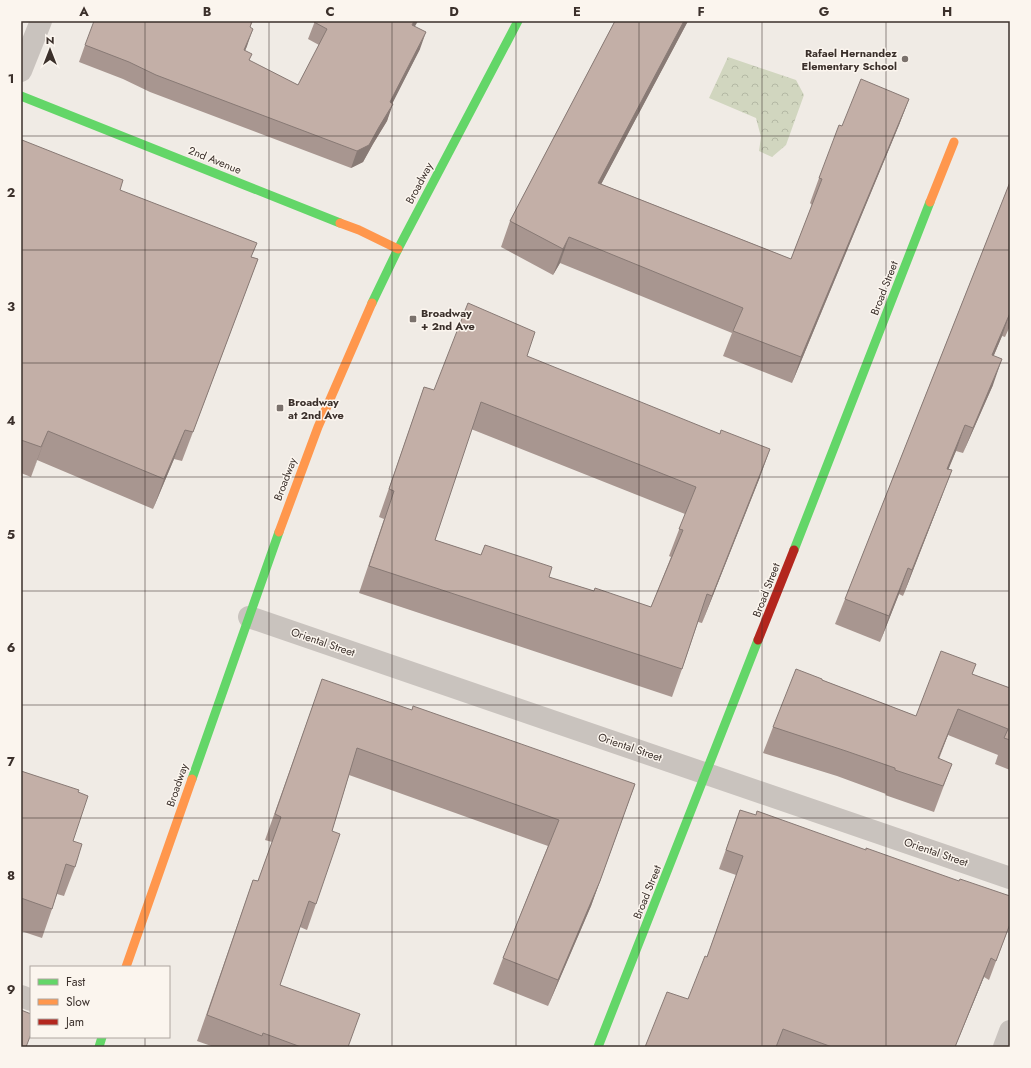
<svg xmlns="http://www.w3.org/2000/svg" width="1031" height="1068" font-family="Jost,sans-serif">
	<defs>
		<pattern id="forest-crowns" width="20" height="18" patternUnits="userSpaceOnUse"><rect width="20" height="18" fill="#d1d6bf"/><path d="M2 6a3 3 0 1 1 6 0M12 15a3 3 0 1 1 6 0" fill="none" stroke="#b4b8a4"/></pattern>
	</defs>
	<rect width="100%" height="100%" fill="#f0ebe5"/>
	<!-- forest -->
	<path fill="url(#forest-crowns)" d="M 728,57 L 796,80 L 804,95 L 786,145 L 772,157 L 759,151 L 761,137 L 756,118 L 709,98 Z"/>
	<g fill="none" stroke-linecap="round" stroke-linejoin="round">
		<!-- street -->
		<path stroke="#c9c3be" stroke-width="22" d="M 21,71 L 41,21
			M 249,617 L 1010,878
			M 21,996 L 31,1000
			M 1004,1047 L 1010,1031"/>
		<!-- fast -->
		<path stroke="#63d668" stroke-width="9" d="M 21,96 L 340,223
			M 372,303 L 398,249 L 518,21
			M 794,550 L 930,202
			M 192,779 L 279,532
			M 99,1047 L 102,1037
			M 598,1047 L 758,640"/>
		<!-- slow -->
		<path stroke="#ff974d" stroke-width="9" d="M 930,202 L 954,142
			M 340,223 L 359,230 L 398,249
			M 279,532 L 318,427 L 372,303
			M 126,967 L 192,779"/>
		<!-- jam -->
		<path stroke="#b3261e" stroke-width="9" d="M 758,640 L 794,550"/>
	</g>
	<!-- wall -->
	<path fill="#a89690" fill-rule="evenodd" d="M 253,21 L 250,27 L 247,46 L 245,51 L 250,61 L 298,85 L 319,45 L 308,39 L 315,21 L 415,26 L 420,49 L 392,103 L 387,121 L 373,144 L 363,162 L 351,168 L 150,92 L 123,79 L 79,62 L 85,45 Z
		M 615,21 L 688,21 L 601,184 L 791,259 L 812,205 L 810,203 L 819,178 L 842,126 L 909,99 L 899,125 L 792,383 L 723,356 L 732,333 L 560,263 L 553,275 L 501,247 L 510,221 Z
		M 21,141 L 252,257 L 258,259 L 182,461 L 174,459 L 153,509 L 37,460 L 31,477 L 21,473 Z
		M 1010,182 L 1010,326 L 1005,337 L 1002,336 L 994,355 L 993,385 L 963,453 L 956,451 L 948,469 L 942,496 L 903,596 L 899,594 L 880,642 L 835,624 L 845,599 Z
		M 527,356 L 760,477 L 702,623 L 698,622 L 682,669 L 672,697 L 359,593 L 384,519 L 379,517 L 424,387 L 434,390 ZM 471,429 L 685,514 L 669,556 L 671,557 L 651,607 L 594,591 L 549,577 L 485,545 L 481,555 L 435,540 Z
		M 976,664 L 972,674 L 1010,688 L 1010,770 L 995,764 L 998,755 L 948,735 L 939,759 L 952,764 L 934,812 L 885,795 L 886,794 L 837,776 L 763,753 L 773,727 L 822,680 L 916,716 Z
		M 313,705 L 412,710 L 635,784 L 591,906 L 548,1006 L 493,984 L 503,958 L 548,846 L 349,775 L 332,831 L 316,904 L 307,930 L 300,927 L 280,985 L 348,1047 L 214,1047 L 197,1041 L 253,880 L 258,881 L 272,842 L 265,840 Z
		M 21,771 L 78,792 L 73,841 L 75,867 L 64,896 L 57,894 L 52,909 L 42,938 L 21,931 Z
		M 740,810 L 1010,924 L 989,980 L 984,977 L 955,1047 L 645,1047 L 688,999 L 707,957 L 736,875 L 719,869 Z"/>
	<!-- shaded-wall -->
	<path fill="#887a75" d="M 414,21 L 418,21 L 406,42 L 412,25 Z
		M 684,21 L 688,21 L 588,209 L 598,183 Z
		M 253,29 L 247,46 L 238,67 L 244,50 Z
		M 426,32 L 420,49 L 385,118 L 393,104 L 387,121 L 373,144 L 363,162 L 351,168 L 357,151 L 379,127 L 390,102 Z
		M 909,99 L 899,125 L 792,383 L 801,357 Z
		M 569,237 L 560,263 L 553,275 L 563,249 Z
		M 258,259 L 247,288 L 182,461 L 193,432 Z
		M 1010,313 L 1002,336 L 983,381 L 992,355 Z
		M 1002,359 L 993,385 L 963,453 L 973,428 Z
		M 965,425 L 956,451 L 938,495 L 947,469 Z
		M 185,430 L 174,459 L 153,509 L 164,479 Z
		M 48,431 L 37,460 L 31,477 Z
		M 770,449 L 760,477 L 702,623 L 712,596 Z
		M 952,470 L 942,496 L 903,596 L 912,570 Z
		M 908,568 L 899,594 L 880,642 L 889,616 Z
		M 958,709 L 948,735 L 928,784 L 938,758 Z
		M 635,784 L 591,906 L 548,1006 L 558,980 Z
		M 991,958 L 984,977 L 955,1047 Z"/>
	<!-- building -->
	<path fill="#c3afa7" stroke="#887a75" fill-rule="evenodd" d="M 94,21 L 252,21 L 250,27 L 253,29 L 244,50 L 252,54 L 249,60 L 298,85 L 327,29 L 314,22 L 315,21 L 414,21 L 412,25 L 426,32 L 390,102 L 393,104 L 379,127 L 369,145 L 357,151 L 156,75 L 129,62 L 85,45 Z
		M 615,21 L 684,21 L 598,183 L 791,259 L 822,179 L 819,178 L 839,125 L 842,126 L 861,79 L 909,99 L 801,357 L 733,331 L 743,308 L 569,237 L 563,249 L 510,221 Z
		M 22,140 L 123,180 L 120,190 L 257,243 L 251,257 L 258,259 L 193,432 L 185,430 L 164,479 L 48,431 L 41,447 L 21,440 L 21,141 Z
		M 1010,182 L 1010,313 L 992,355 L 1002,359 L 973,428 L 965,425 L 947,469 L 952,470 L 912,570 L 908,568 L 889,616 L 845,599 Z
		M 468,303 L 535,332 L 527,356 L 720,434 L 721,430 L 770,449 L 712,596 L 707,594 L 682,669 L 369,566 L 394,491 L 389,489 L 424,387 L 434,390 ZM 481,402 L 696,487 L 679,529 L 683,530 L 651,607 L 595,588 L 594,591 L 549,577 L 552,567 L 485,545 L 481,555 L 435,540 Z
		M 941,651 L 976,664 L 972,674 L 1010,688 L 1010,740 L 1004,738 L 1008,729 L 958,709 L 938,758 L 952,764 L 943,786 L 895,770 L 895,768 L 846,751 L 773,727 L 796,669 L 822,679 L 822,680 L 916,716 Z
		M 322,679 L 412,710 L 413,706 L 635,784 L 600,881 L 558,980 L 503,958 L 559,820 L 357,748 L 332,831 L 340,834 L 316,904 L 309,901 L 280,985 L 360,1014 L 348,1047 L 301,1047 L 263,1033 L 262,1036 L 207,1015 L 253,880 L 258,881 L 281,817 L 275,814 Z
		M 21,771 L 79,790 L 78,792 L 88,796 L 73,841 L 82,844 L 75,867 L 66,864 L 52,909 L 21,898 Z
		M 740,810 L 756,815 L 757,811 L 866,850 L 866,848 L 959,881 L 960,879 L 1010,896 L 1010,924 L 996,961 L 991,958 L 955,1047 L 832,1047 L 783,1029 L 776,1047 L 645,1047 L 667,992 L 688,999 L 705,956 L 707,957 L 743,856 L 726,850 Z
		M 21,1010 L 31,1014 L 31,1034 L 26,1047 L 21,1047 Z"/>
	<!-- grid -->
	<path fill="none" stroke="#3b302b" stroke-width="1" stroke-opacity="0.55" d="M 145,21 L 145,967M 269,21 L 269,1047M 392,21 L 392,1047M 516,21 L 516,1047M 639,21 L 639,1047M 762,21 L 762,1047M 886,21 L 886,1047M 21,136 L 1010,136M 21,250 L 1010,250M 21,363 L 1010,363M 21,477 L 1010,477M 21,591 L 1010,591M 21,705 L 1010,705M 21,818 L 1010,818M 21,932 L 1010,932M 145,1037 L 145,1047"/>
	<!-- markers -->
	<g fill="#7a716c" stroke="#fbf5ee" stroke-width="1.5">
		<circle cx="905" cy="59" r="4"/>
		<rect x="409" y="315" width="8" height="8" rx="2"/>
		<rect x="276" y="404" width="8" height="8" rx="2"/>
	</g>
	<g text-anchor="middle" stroke-width="3" stroke-linejoin="round" paint-order="stroke">
		<!-- poi labels -->
		<g font-size="11" font-weight="bold" fill="#3b302b" stroke="#fbf5ee" text-anchor="start">
			<text x="897" y="57" text-anchor="end">Rafael Hernandez<tspan x="897" dy="13">Elementary School</tspan></text>
			<text x="421" y="317">Broadway<tspan x="421" dy="13">+ 2nd Ave</tspan></text>
			<text x="288" y="406">Broadway<tspan x="288" dy="13">at 2nd Ave</tspan></text>
		</g>
		<!-- street labels -->
		<g font-size="11" fill="#3b302b" stroke="#fbf5ee">
			<text transform="translate(215 160) rotate(22)" y="4">2nd Avenue</text>
			<text transform="translate(419 183) rotate(-62)" y="4">Broadway</text>
			<text transform="translate(884 288) rotate(-69)" y="4">Broad Street</text>
			<text transform="translate(285 479) rotate(-69)" y="4">Broadway</text>
			<text transform="translate(766 590) rotate(-69)" y="4">Broad Street</text>
			<text transform="translate(323 642) rotate(19)" y="4">Oriental Street</text>
			<text transform="translate(630 747) rotate(19)" y="4">Oriental Street</text>
			<text transform="translate(177 785) rotate(-71)" y="4">Broadway</text>
			<text transform="translate(936 852) rotate(19)" y="4">Oriental Street</text>
			<text transform="translate(647 892) rotate(-68)" y="4">Broad Street</text>
		</g>
	</g>
	<!-- border -->
	<rect width="1031" height="1068" fill="none" stroke="#fbf5ee" stroke-width="44"/>
	<!-- legend -->
	<rect x="30" y="966" width="140" height="72" fill="#fbf5ee" stroke="#aea6a0"/>
	<rect x="38" y="979" width="20" height="6" fill="#63d668" stroke="#aea6a0"/>
	<text x="66" y="986" font-size="12" fill="#3b302b">Fast</text>
	<rect x="38" y="999" width="20" height="6" fill="#ff974d" stroke="#aea6a0"/>
	<text x="66" y="1006" font-size="12" fill="#3b302b">Slow</text>
	<rect x="38" y="1019" width="20" height="6" fill="#b3261e" stroke="#aea6a0"/>
	<text x="66" y="1026" font-size="12" fill="#3b302b">Jam</text>
	<!-- north arrow -->
	<g transform="translate(50 50)" stroke="#fbf5ee" stroke-width="3" paint-order="stroke">
	<path d="M0-3L7 15L0 10L-7 15Z" fill="#3b302b"/>
	<text y="-6" font-size="11" font-weight="bold" text-anchor="middle" fill="#3b302b">N</text>
	</g>
	<rect x="22" y="22" width="987" height="1024" fill="none" stroke="#3b302b" stroke-width="1.5"/>
	<g font-size="13" text-anchor="middle" font-weight="bold" fill="#3b302b">
		<text x="84" y="16">A</text>
		<text x="207" y="16">B</text>
		<text x="330" y="16">C</text>
		<text x="454" y="16">D</text>
		<text x="577" y="16">E</text>
		<text x="701" y="16">F</text>
		<text x="824" y="16">G</text>
		<text x="947" y="16">H</text>
		<text x="11" y="83">1</text>
		<text x="11" y="197">2</text>
		<text x="11" y="311">3</text>
		<text x="11" y="425">4</text>
		<text x="11" y="539">5</text>
		<text x="11" y="652">6</text>
		<text x="11" y="766">7</text>
		<text x="11" y="880">8</text>
		<text x="11" y="994">9</text>
	</g>
</svg>
